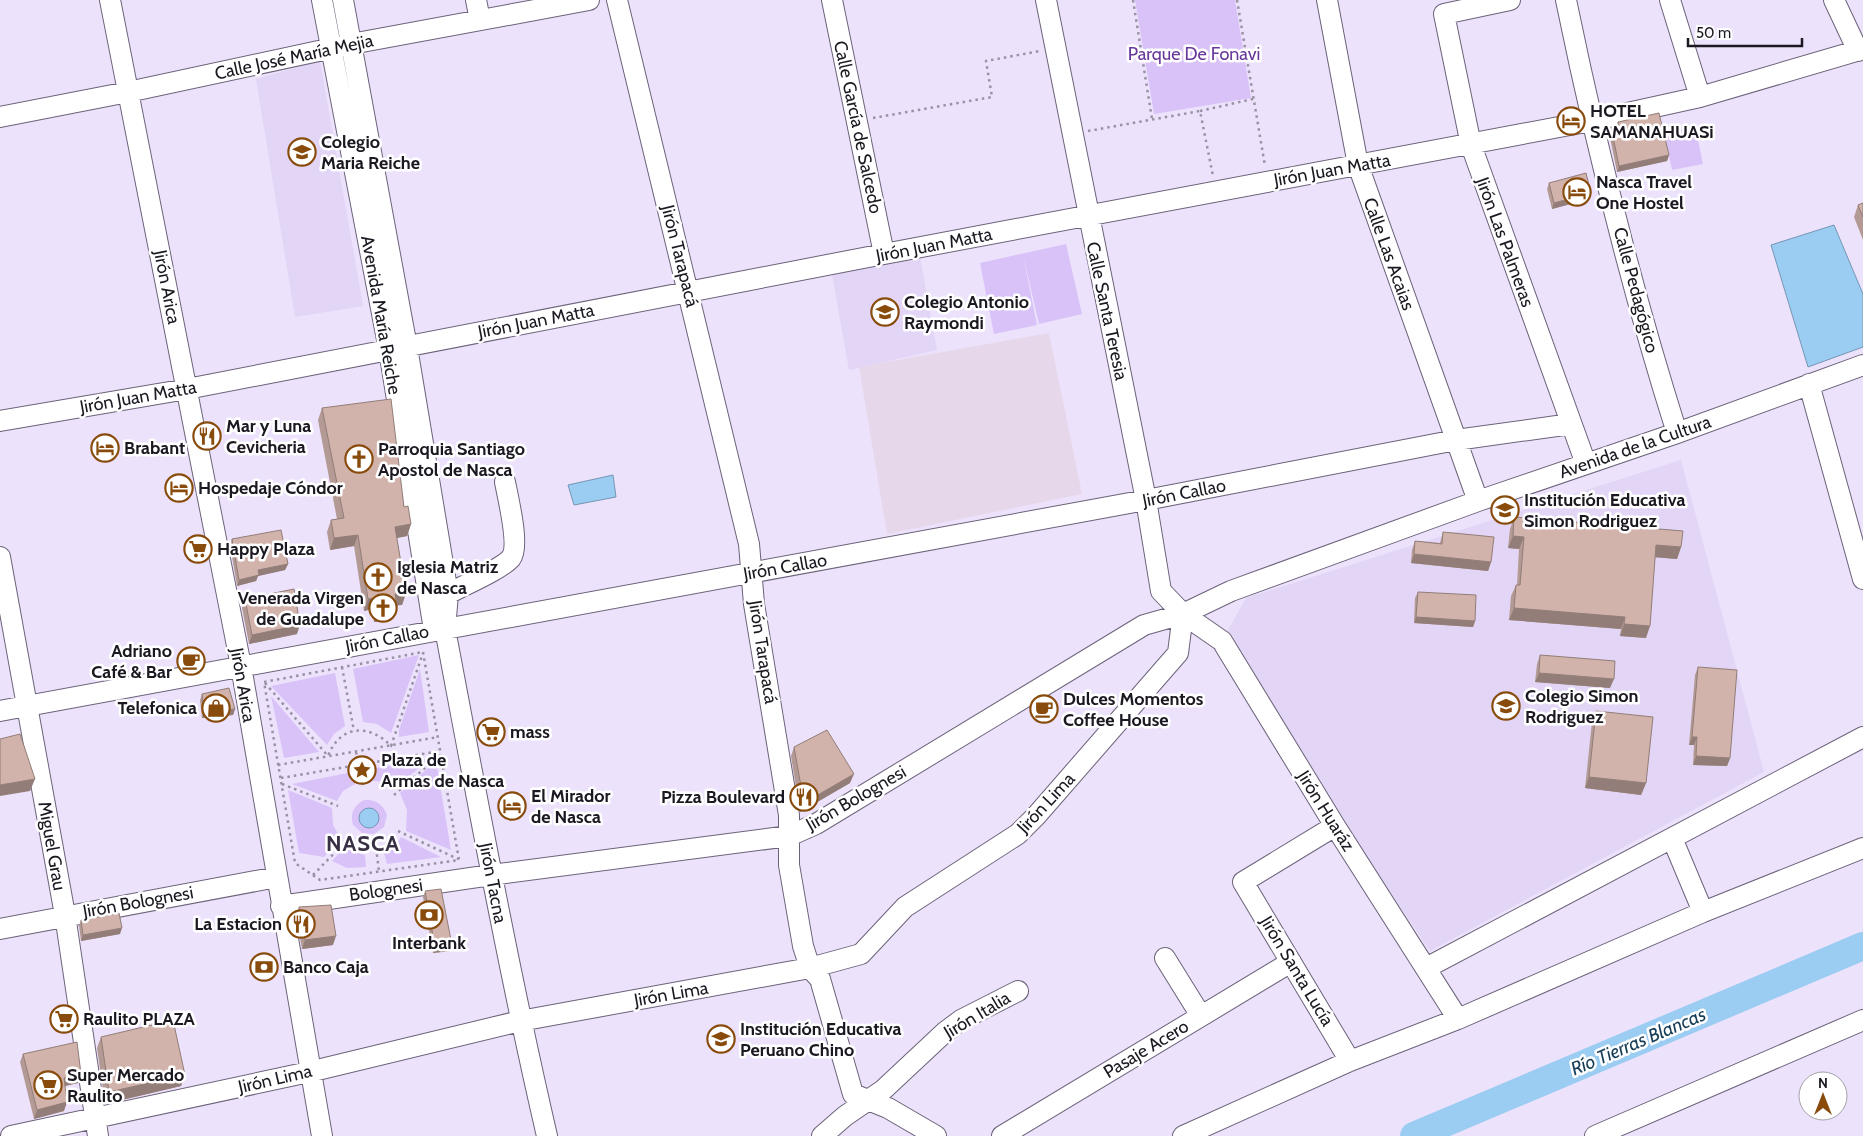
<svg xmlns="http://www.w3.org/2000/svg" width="1863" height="1136" font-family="Cabin,sans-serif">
	<rect width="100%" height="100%" fill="#ece2fc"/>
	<!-- industrial -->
	<path fill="#e7d7ea" d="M 1049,333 L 1082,494 L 887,534 L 859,367 Z"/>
	<!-- built -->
	<path fill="#e2d5f5" d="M 320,61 L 363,306 L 295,317 L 256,79 Z
		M 920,257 L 937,350 L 849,370 L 832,274 Z
		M 1681,460 L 1764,772 L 1430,951 L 1222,641 L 1246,598 Z"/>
	<!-- green -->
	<path fill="#d9c2f8" d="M 1135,0 L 1235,0 L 1251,98 L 1154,114 Z
		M 1695,126 L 1703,164 L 1672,170 L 1664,133 Z
		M 1066,244 L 1082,314 L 1039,324 L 1023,255 L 1037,325 L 994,334 L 980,263 Z
		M 419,655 L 391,733 L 377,724 L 363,722 L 353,669 Z
		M 420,669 L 429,732 L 399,737 L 399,730 Z
		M 335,673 L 345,726 L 334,734 L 327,745 L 271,686 Z
		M 271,696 L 319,752 L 284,758 Z
		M 431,758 L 394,789 L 383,782 L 368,780 L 366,770 Z
		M 436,761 L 451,850 L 406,831 L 407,810 L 400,793 Z
		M 353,772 L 355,784 L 343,791 L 337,801 L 292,784 Z
		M 288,790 L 332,808 L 333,825 L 341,839 L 324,857 L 299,853 Z
		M 364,800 C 376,799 383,804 387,815 L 384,827 L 374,834 L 362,833 L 353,825 C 350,814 353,806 364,800 Z
		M 401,837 L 441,857 L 387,864 L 384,853 L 396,845 Z
		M 346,845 L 354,852 L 365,855 L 366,867 L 347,868 L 332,861 Z"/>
	<!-- water -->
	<path fill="#9bccf2" stroke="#7596b3" d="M 1834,225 L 1863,294 L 1863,347 L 1808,367 L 1771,245 Z
		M 613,475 L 616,497 L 574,505 L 568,485 Z
		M359 818a10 10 0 1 1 20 0a10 10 0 1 1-20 0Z"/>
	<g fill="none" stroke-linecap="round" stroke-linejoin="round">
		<!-- river -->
		<path stroke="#9bccf2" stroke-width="28" d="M 1414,1136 L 1863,946"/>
		<!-- minor casing -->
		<g stroke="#6c6279" stroke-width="22">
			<path id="minor" d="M 110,0 L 241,666 L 322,1136
				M 322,0 L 389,350 L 434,630
				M 343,0 L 407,347 L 448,594 L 445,629 C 477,798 508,968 547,1136
				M 476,0 L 480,20
				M 617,0 L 749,544 L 754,604 L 789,815 L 789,865 L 803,946 L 810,968 L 820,979 L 853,1094 L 888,1108 L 936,1136
				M 832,0 L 884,254
				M 1046,0 L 1146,500 L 1161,591 L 1183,614 L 1222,641 L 1335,826 L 1458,1019
				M 1327,0 L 1358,165 L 1478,501
				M 1510,0 L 1444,14 L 1471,145 L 1586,464
				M 1566,0 C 1596,146 1632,291 1677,433
				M 1670,0 L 1700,97
				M 1834,0 L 1858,51
				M 0,117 L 128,92 L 351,44 L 589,0
				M 1809,384 L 1863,579
				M 0,421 L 187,389 L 884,254 L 1591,121 L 1700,97 L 1863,49
				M 0,557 L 65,915 L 98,1136
				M 448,594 C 462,586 502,569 511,558 C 520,546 508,498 505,482
				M 0,711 L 1146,500 L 1456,440 L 1571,424
				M 1335,826 L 1243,882 L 1350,1061
				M 1672,838 L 1703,912
				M 281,906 L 491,875 L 789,836 L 816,824 L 1144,625 L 1183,614 L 1231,591 L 1478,501 L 1677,433 L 1863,365
				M 0,929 L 277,877
				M 1165,958 L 1201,1016
				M 1426,968 L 1863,737
				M 11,1136 L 309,1072 L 520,1021 L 810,968 L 861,954 L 905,907 L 1018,834 L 1036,816 L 1178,653 L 1183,614
				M 822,1136 L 845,1116 L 883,1090 L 945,1032 L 961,1020 L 1018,991
				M 1002,1136 L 1291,962
				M 1183,1136 L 1350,1061 L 1458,1019 L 1703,912 L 1863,848
				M 1595,1136 L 1863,1020"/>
		</g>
		<!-- path -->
		<path stroke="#9991a4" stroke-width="2.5" stroke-dasharray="2.5 4" stroke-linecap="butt" d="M 1133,0 L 1152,119
			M 1237,0 L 1265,166
			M 1200,111 L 1253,99
			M 873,118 L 992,97 L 986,61 L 1040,51
			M 1088,131 L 1200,111 L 1213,176
			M 423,652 L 459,860 L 320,880 L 295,863 L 264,682 Z
			M 342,667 L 354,731
			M 265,683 L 328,756 C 340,725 369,723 391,746 L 423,653
			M 356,752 L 363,785
			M 278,765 L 438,737
			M 281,778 L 440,751
			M 282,784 L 338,806
			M 394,795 L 441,754
			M 398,831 L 458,859
			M 376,848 L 379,871
			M 313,875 L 347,840"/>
		<!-- minor -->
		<use href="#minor" stroke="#fff" stroke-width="20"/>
	</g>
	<!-- wall -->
	<path fill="#b49a94" d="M 1618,122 L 1669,155 L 1667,161 L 1617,172 L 1609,133 L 1611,127 L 1616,126 Z
		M 1549,183 L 1589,199 L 1552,209 L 1547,189 Z
		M 1863,203 L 1863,240 L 1854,217 L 1858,205 Z
		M 322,408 L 404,507 L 411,524 L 407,536 L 397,538 L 406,593 L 402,605 L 397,605 L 393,619 L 374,622 L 372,609 L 364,611 L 354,546 L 330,550 L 327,532 L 331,520 L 337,519 L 318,420 Z
		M 1514,517 L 1681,547 L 1677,559 L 1655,557 L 1646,638 L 1620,636 L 1621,629 L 1509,620 L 1511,596 L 1516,585 L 1517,585 L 1519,549 L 1508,548 L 1510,529 Z
		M 1443,532 L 1491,562 L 1488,571 L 1411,563 L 1412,550 L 1415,541 L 1440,543 Z
		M 232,539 L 288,564 L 285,570 L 258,576 L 256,581 L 237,586 L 230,545 Z
		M 1418,592 L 1475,621 L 1473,627 L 1414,623 L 1415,598 Z
		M 245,599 L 297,634 L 249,644 L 242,608 Z
		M 1540,655 L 1610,688 L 1535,682 L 1537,664 Z
		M 1698,667 L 1730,758 L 1727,766 L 1693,765 L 1694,745 L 1689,745 L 1695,675 Z
		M 202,694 L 235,709 L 233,715 L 202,718 L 200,700 Z
		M 1596,711 L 1646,783 L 1641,795 L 1585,788 L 1592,722 Z
		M 794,747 L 850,783 L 800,812 L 791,756 Z
		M 425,891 L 452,945 L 450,951 L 433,953 L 423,897 Z
		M 299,907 L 333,945 L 302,949 L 296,916 Z
		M 81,920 L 120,934 L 81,941 L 79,926 Z
		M 101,1037 L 185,1075 L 181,1086 L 105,1104 L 97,1048 Z
		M 23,1054 L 78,1083 L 65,1086 L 64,1111 L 34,1119 L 20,1062 Z"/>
	<!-- shaded-wall -->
	<path fill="#927d78" d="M 1669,155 L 1667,161 L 1617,172 L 1619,166 Z
		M 1591,193 L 1589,199 L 1552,209 L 1554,203 Z
		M 411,524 L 407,536 L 391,539 L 395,527 Z
		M 358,535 L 354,546 L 330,550 L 334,538 Z
		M 1513,536 L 1524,537 L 1519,549 L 1508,548 Z
		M 1656,545 L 1681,547 L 1677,559 L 1652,557 Z
		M 1414,554 L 1491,562 L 1488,571 L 1411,563 Z
		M 288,564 L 285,570 L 258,576 L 256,581 L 237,586 L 239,580 L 258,570 Z
		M 406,593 L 402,605 L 390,606 L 395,594 Z
		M 377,598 L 372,609 L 364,611 L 368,599 Z
		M 397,607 L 393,619 L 374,622 L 379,610 Z
		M 1514,608 L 1625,617 L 1621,629 L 1509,620 Z
		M 1416,617 L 1475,621 L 1473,627 L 1414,623 Z
		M 1624,624 L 1650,626 L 1646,638 L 1620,636 Z
		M 300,625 L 297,634 L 249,644 L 252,635 Z
		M 1539,673 L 1614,679 L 1610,688 L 1535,682 Z
		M 235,709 L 233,715 L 202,718 L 204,712 Z
		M 1692,737 L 1697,737 L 1694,745 L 1689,745 Z
		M 1696,756 L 1730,758 L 1727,766 L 1693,765 Z
		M 854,774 L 850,783 L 800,812 L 804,803 Z
		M 1589,777 L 1646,783 L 1641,795 L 1585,788 Z
		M 35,779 L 30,791 L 0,796 L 0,785 Z
		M 122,928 L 120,934 L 81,941 L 83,935 Z
		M 336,936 L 333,945 L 302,949 L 305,940 Z
		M 452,945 L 450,951 L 433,953 L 435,947 Z
		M 81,1074 L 78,1083 L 60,1087 L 64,1078 Z
		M 185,1075 L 181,1086 L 105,1104 L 109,1092 Z
		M 67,1102 L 64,1111 L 34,1119 L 37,1110 Z"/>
	<!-- building -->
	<path fill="#d1b3ac" stroke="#927d78" d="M 1659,113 L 1669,155 L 1619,166 L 1611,127 L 1619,126 L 1618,122 Z
		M 1586,173 L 1591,193 L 1554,203 L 1549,183 Z
		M 1863,203 L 1863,217 L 1858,205 Z
		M 391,399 L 404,507 L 408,506 L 411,524 L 395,527 L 406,593 L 395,594 L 397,607 L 379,610 L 377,598 L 368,599 L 358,535 L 334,538 L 331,520 L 344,518 L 322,408 Z
		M 1514,517 L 1683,531 L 1681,547 L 1656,545 L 1650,626 L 1624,624 L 1625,617 L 1514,608 L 1516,585 L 1520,585 L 1524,537 L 1513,536 Z
		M 281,530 L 288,564 L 258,570 L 259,575 L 239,580 L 232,539 Z
		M 1443,532 L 1494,537 L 1491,562 L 1414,554 L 1415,541 L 1442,544 Z
		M 294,589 L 300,625 L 252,635 L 245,599 Z
		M 1418,592 L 1476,595 L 1475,621 L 1416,617 Z
		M 1540,655 L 1615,661 L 1614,679 L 1539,673 Z
		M 1698,667 L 1737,670 L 1730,758 L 1696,756 L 1697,737 L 1692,737 Z
		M 229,688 L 235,709 L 204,712 L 202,694 Z
		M 1596,711 L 1653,717 L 1646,783 L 1589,777 Z
		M 827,730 L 854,774 L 804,803 L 794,747 Z
		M 20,734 L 35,779 L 0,785 L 0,739 Z
		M 441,889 L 452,945 L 435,947 L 425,891 Z
		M 331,905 L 336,936 L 305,940 L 299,907 Z
		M 119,913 L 122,928 L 83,935 L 81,920 Z
		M 173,1020 L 185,1075 L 109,1092 L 101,1037 Z
		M 77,1042 L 81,1074 L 64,1078 L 67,1102 L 37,1110 L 23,1054 Z"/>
	<!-- icons -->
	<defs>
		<g id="hotel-ring" transform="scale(1.4375)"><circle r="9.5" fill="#fff" stroke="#884b0c" stroke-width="1.5"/><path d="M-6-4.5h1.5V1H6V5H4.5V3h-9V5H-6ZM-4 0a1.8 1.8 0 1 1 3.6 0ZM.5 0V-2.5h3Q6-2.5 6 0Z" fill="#884b0c"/></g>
		<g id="school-ring" transform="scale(1.4375)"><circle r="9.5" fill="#fff" stroke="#884b0c" stroke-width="1.5"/><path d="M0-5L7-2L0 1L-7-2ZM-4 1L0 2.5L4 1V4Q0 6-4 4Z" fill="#884b0c"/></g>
		<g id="restaurant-ring" transform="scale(1.4375)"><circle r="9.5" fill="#fff" stroke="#884b0c" stroke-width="1.5"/><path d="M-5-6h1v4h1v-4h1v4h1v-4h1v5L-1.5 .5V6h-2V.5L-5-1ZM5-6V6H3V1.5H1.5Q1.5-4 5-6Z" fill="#884b0c"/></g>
		<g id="church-ring" transform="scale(1.4375)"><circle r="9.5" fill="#fff" stroke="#884b0c" stroke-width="1.5"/><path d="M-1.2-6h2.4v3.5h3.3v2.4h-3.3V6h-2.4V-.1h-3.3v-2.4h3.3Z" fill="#884b0c"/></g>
		<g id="supermarket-ring" transform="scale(1.4375)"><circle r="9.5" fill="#fff" stroke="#884b0c" stroke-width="1.5"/><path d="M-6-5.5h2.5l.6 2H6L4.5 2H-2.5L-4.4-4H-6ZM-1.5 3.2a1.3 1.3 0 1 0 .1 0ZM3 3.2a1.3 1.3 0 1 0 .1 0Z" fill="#884b0c"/></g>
		<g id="cafe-ring" transform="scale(1.4375)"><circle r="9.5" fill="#fff" stroke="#884b0c" stroke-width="1.5"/><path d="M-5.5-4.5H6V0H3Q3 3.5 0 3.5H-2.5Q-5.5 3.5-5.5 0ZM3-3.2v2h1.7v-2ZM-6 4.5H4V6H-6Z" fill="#884b0c"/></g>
		<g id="shop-ring" transform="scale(1.4375)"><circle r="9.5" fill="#fff" stroke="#884b0c" stroke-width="1.5"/><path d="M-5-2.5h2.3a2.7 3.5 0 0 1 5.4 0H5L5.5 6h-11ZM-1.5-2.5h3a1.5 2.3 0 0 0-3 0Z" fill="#884b0c"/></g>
		<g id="sight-ring" transform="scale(1.4375)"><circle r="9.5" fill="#fff" stroke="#884b0c" stroke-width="1.5"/><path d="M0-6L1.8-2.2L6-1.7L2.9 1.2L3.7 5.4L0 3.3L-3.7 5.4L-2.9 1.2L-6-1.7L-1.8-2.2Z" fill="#884b0c"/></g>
		<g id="bank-ring" transform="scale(1.4375)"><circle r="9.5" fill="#fff" stroke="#884b0c" stroke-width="1.5"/><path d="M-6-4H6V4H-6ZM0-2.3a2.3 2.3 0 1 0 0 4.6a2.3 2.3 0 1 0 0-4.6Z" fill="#884b0c"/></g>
	</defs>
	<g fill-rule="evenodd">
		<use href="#hotel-ring" x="1571" y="121"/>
		<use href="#school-ring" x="302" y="152"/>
		<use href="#hotel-ring" x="1577" y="192"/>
		<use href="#school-ring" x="885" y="312"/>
		<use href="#restaurant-ring" x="207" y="436"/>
		<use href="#hotel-ring" x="105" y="448"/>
		<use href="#church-ring" x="359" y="459"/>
		<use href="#hotel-ring" x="179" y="488"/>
		<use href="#school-ring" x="1505" y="510"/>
		<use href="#supermarket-ring" x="198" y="549"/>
		<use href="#church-ring" x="378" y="577"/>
		<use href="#church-ring" x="383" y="608"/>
		<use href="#cafe-ring" x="191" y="661"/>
		<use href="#school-ring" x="1506" y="706"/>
		<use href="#shop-ring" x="216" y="708"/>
		<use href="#cafe-ring" x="1044" y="709"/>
		<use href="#supermarket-ring" x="491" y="732"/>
		<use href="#sight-ring" x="362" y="770"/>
		<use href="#restaurant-ring" x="804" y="797"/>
		<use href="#hotel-ring" x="512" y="806"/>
		<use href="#bank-ring" x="429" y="915"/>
		<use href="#restaurant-ring" x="301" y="924"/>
		<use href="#bank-ring" x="264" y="967"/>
		<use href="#supermarket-ring" x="64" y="1019"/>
		<use href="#school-ring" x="721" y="1039"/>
		<use href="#supermarket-ring" x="48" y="1085"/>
	</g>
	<g text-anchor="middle" stroke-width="5" stroke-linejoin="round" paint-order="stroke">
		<!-- park labels -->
		<g font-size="18" fill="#69389a" stroke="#fff">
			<text x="1194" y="60">Parque De Fonavi</text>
		</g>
		<!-- street labels -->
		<g font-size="18" fill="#1c1821" stroke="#fff">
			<text transform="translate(294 57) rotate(-12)" y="6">Calle José María Mejia</text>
			<text transform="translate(858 127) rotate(78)" y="6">Calle García de Salcedo</text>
			<text transform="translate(1332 170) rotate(-10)" y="6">Jirón Juan Matta</text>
			<text transform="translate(1505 242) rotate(70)" y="6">Jirón Las Palmeras</text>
			<text transform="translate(934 245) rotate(-11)" y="6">Jirón Juan Matta</text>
			<text transform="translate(1389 254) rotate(70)" y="6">Calle Las Acaias</text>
			<text transform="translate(680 256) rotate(76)" y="6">Jirón Tarapacá</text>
			<text transform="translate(167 287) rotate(79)" y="6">Jirón Arica</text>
			<text transform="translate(1636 290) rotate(75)" y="6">Calle Pedagógico</text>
			<text transform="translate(1107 311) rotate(78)" y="6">Calle Santa Teresia</text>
			<text transform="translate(381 315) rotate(80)" y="6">Avenida María Reiche</text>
			<text transform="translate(536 321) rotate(-11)" y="6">Jirón Juan Matta</text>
			<text transform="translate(138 397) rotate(-10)" y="6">Jirón Juan Matta</text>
			<text transform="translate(1635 447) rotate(-19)" y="6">Avenida de la Cultura</text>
			<text transform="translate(1184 493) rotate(-11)" y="6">Jirón Callao</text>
			<text transform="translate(785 567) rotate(-10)" y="6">Jirón Callao</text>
			<text transform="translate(387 639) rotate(-11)" y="6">Jirón Callao</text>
			<text transform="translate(763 652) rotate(81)" y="6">Jirón Tarapacá</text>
			<text transform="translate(243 685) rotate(80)" y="6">Jirón Arica</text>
			<text transform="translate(856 798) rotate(-30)" y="6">Jirón Bolognesi</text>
			<text transform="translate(1046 803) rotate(-47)" y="6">Jirón Lima</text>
			<text transform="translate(1326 811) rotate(58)" y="6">Jirón Huaráz</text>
			<text transform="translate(52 846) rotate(80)" y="6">Miguel Grau</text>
			<text transform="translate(493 883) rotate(79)" y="6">Jirón Tacna</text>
			<text transform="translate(386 890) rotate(-8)" y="6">Bolognesi</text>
			<text transform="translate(138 902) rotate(-10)" y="6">Jirón Bolognesi</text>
			<text transform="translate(1297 971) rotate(59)" y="6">Jirón Santa Lucía</text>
			<text transform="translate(671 994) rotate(-10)" y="6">Jirón Lima</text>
			<text transform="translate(977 1015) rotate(-31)" y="6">Jirón Italia</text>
			<text transform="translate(1146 1049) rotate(-31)" y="6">Pasaje Acero</text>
			<text transform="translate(275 1079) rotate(-13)" y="6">Jirón Lima</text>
		</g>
		<!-- poi labels -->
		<g font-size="18" font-weight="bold" fill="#1c1821" stroke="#fff" text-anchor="start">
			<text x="1590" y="117">HOTEL<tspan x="1590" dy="21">SAMANAHUASi</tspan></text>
			<text x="321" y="148">Colegio<tspan x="321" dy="21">Maria Reiche</tspan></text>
			<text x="1596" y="188">Nasca Travel<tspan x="1596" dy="21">One Hostel</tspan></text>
			<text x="904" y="308">Colegio Antonio<tspan x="904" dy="21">Raymondi</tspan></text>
			<text x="226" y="432">Mar y Luna<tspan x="226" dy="21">Cevicheria</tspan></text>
			<text x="124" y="454">Brabant</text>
			<text x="378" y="455">Parroquia Santiago<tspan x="378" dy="21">Apostol de Nasca</tspan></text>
			<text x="198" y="494">Hospedaje Cóndor</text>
			<text x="1524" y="506">Institución Educativa<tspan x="1524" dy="21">Simon Rodriguez</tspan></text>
			<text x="217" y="555">Happy Plaza</text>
			<text x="397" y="573">Iglesia Matriz<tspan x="397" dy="21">de Nasca</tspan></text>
			<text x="364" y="604" text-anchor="end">Venerada Virgen<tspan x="364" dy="21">de Guadalupe</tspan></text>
			<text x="172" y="657" text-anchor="end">Adriano<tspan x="172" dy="21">Café &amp; Bar</tspan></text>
			<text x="1525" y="702">Colegio Simon<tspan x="1525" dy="21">Rodriguez</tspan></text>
			<text x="1063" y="705">Dulces Momentos<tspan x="1063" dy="21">Coffee House</tspan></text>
			<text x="197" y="714" text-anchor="end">Telefonica</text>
			<text x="510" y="738">mass</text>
			<text x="381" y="766">Plaza de<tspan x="381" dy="21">Armas de Nasca</tspan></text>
			<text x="531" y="802">El Mirador<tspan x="531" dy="21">de Nasca</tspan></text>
			<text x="785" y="803" text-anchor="end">Pizza Boulevard</text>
			<text x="282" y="930" text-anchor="end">La Estacion</text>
			<text x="429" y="949" text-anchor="middle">Interbank</text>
			<text x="283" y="973">Banco Caja</text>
			<text x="83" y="1025">Raulito PLAZA</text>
			<text x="740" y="1035">Institución Educativa<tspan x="740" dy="21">Peruano Chino</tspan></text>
			<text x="67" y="1081">Super Mercado<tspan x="67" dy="21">Raulito</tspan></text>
		</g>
		<!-- water labels -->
		<g font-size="19" font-style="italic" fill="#183d57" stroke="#fff">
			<text transform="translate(1638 1041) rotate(-23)" y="7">Río Tierras Blancas</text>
		</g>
		<!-- district labels -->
		<g font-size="22" font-weight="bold" letter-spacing="1" fill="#393044" stroke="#fff">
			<text x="363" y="851">NASCA</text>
		</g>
	</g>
	<!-- north arrow -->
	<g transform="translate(1823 1096)"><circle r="24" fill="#ffffff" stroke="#a4a3a6"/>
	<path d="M0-4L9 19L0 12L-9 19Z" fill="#884b0c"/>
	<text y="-8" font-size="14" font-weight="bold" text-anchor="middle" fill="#1c1821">N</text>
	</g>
	<!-- scale -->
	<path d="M1688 38v8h114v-8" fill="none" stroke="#1c1821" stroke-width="2.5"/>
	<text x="1696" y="38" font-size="15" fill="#1c1821" stroke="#ffffff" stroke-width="4" paint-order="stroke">50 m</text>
</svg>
